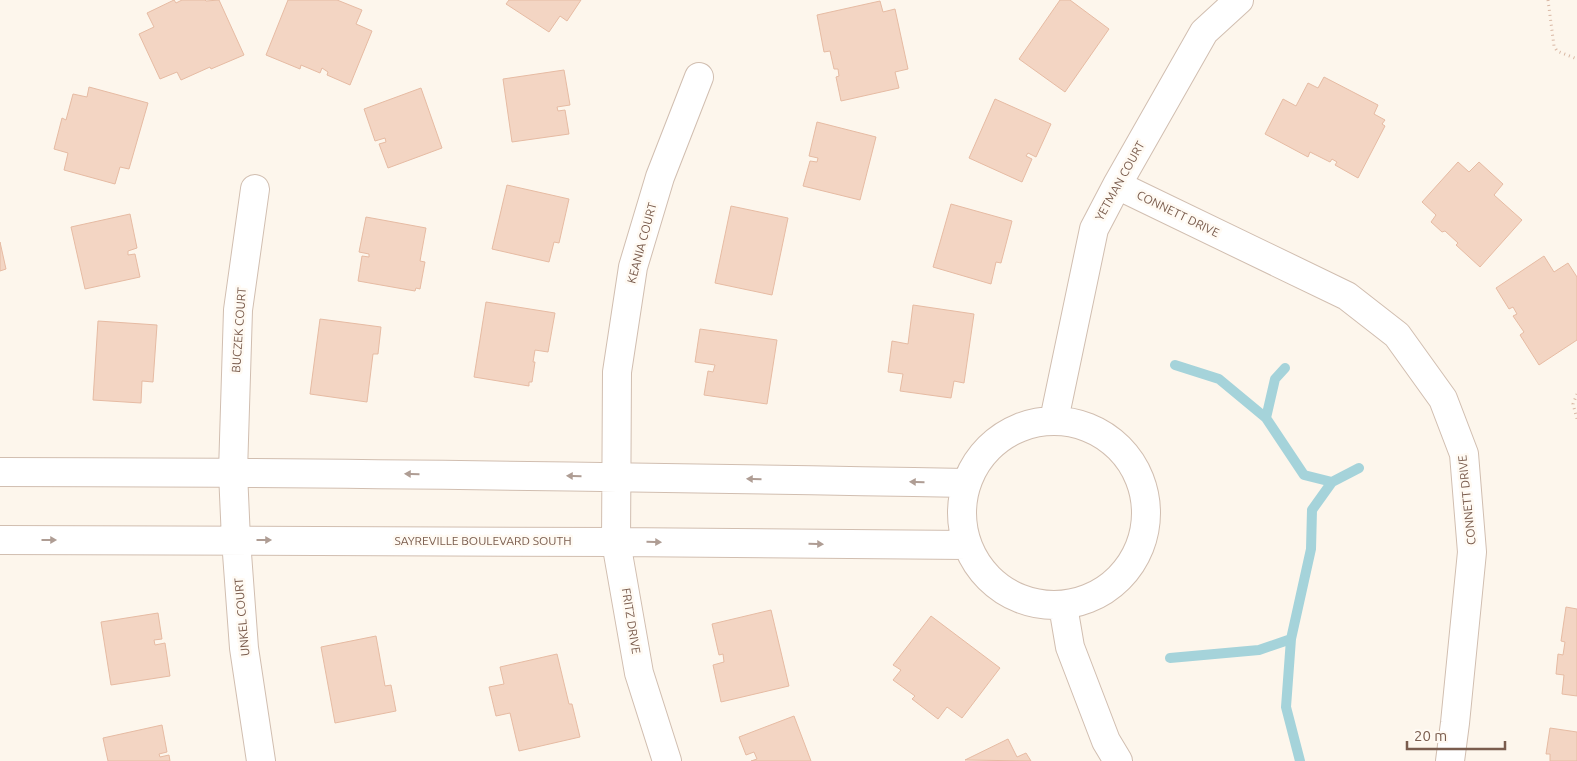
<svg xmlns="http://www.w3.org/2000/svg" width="1577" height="761" font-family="Ubuntu,sans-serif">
	<rect width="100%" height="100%" fill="#fdf6ec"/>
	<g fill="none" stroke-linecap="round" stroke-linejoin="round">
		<!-- stream -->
		<path stroke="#a5d3da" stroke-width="10" d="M 1175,365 L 1219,379 L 1266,418 L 1304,475 L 1332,482 L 1359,468
			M 1266,418 L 1275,379 L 1285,368
			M 1291,639 L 1286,707 L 1300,761
			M 1170,658 L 1259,650 L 1291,639 L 1311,549 L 1312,510 L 1332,482"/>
	</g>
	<!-- building -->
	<path fill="#f3d5c3" stroke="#e6bba3" d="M 174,0 L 176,3 L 182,0 L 205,0 L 206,1 L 219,0 L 244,55 L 211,69 L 210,67 L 181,80 L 177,72 L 160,79 L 139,34 L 154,27 L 147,13 Z
		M 288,0 L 337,0 L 362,10 L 356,24 L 372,31 L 350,85 L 327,75 L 328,72 L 322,68 L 320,73 L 301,65 L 300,69 L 266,55 Z
		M 509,0 L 581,0 L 567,21 L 560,16 L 549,32 L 506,4 Z
		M 1060,0 L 1070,0 L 1109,29 L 1065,92 L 1019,59 Z
		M 880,1 L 883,12 L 895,9 L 908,69 L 895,72 L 899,88 L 841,101 L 836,77 L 839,76 L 838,69 L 834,69 L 830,51 L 824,52 L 817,15 Z
		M 564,70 L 570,105 L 557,107 L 558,111 L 565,110 L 569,134 L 512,142 L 503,79 Z
		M 1324,77 L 1378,105 L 1374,114 L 1385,120 L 1382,124 L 1385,126 L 1358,178 L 1335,165 L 1337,162 L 1332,159 L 1330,162 L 1310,152 L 1308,157 L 1265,134 L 1283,99 L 1296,106 L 1308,83 L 1318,88 Z
		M 89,87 L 148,103 L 129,169 L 120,167 L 115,184 L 64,170 L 68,153 L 54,149 L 62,118 L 66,120 L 73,94 L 87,97 Z
		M 421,88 L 442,148 L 388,168 L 379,144 L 386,142 L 385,138 L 375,141 L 364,109 Z
		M 995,99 L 1051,124 L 1036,157 L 1028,153 L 1026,156 L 1032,159 L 1022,182 L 969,158 Z
		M 817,122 L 876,137 L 860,200 L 803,186 L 810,161 L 817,162 L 818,158 L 809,156 Z
		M 1458,162 L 1469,172 L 1479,162 L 1503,184 L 1494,195 L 1522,220 L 1480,267 L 1456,245 L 1458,243 L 1445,231 L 1442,232 L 1431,222 L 1436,215 L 1422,202 Z
		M 507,185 L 569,199 L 559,243 L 554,242 L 549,262 L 492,249 Z
		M 951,204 L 1012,221 L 1001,263 L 996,262 L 991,284 L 933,267 Z
		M 731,206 L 788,218 L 772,295 L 715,283 Z
		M 130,214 L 137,248 L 128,251 L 128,255 L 135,254 L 140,277 L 85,289 L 71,227 Z
		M 366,217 L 426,228 L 420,261 L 425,262 L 420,289 L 416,288 L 415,291 L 358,281 L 362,256 L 369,257 L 369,254 L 359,252 Z
		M 0,242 L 6,269 L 0,271 Z
		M 1544,256 L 1554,272 L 1568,263 L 1577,277 L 1577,340 L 1539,365 L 1520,335 L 1524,332 L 1513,316 L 1517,314 L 1513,307 L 1509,309 L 1496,288 Z
		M 486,302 L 555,313 L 548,352 L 535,350 L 533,362 L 535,362 L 532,382 L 529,382 L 529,386 L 474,377 Z
		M 913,305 L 974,314 L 964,383 L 954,381 L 951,398 L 900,391 L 903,374 L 888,372 L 892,341 L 908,344 Z
		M 320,319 L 381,327 L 378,354 L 373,354 L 367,402 L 310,394 Z
		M 98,321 L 157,325 L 153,382 L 142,381 L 141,403 L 93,400 Z
		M 700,329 L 777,340 L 767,404 L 704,395 L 708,371 L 713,372 L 715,365 L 695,362 Z
		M 1566,607 L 1577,609 L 1577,696 L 1562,694 L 1564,675 L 1556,674 L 1558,654 L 1563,655 L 1565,642 L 1561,641 Z
		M 771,610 L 789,686 L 721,702 L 713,665 L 724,662 L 723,654 L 719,655 L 712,624 Z
		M 158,613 L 162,639 L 154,640 L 155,645 L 165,643 L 170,676 L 111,685 L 101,622 Z
		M 931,616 L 1000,668 L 962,718 L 947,707 L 938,719 L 912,699 L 915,696 L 893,680 L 901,670 L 893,665 Z
		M 376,636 L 385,686 L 391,685 L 396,711 L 335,723 L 321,647 Z
		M 557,654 L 569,704 L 572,704 L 580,737 L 519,751 L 510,713 L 496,716 L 489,687 L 504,684 L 500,667 Z
		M 794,716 L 811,761 L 751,761 L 757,759 L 754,752 L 746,755 L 739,737 Z
		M 162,725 L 167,752 L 159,754 L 160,757 L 169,755 L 170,761 L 108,761 L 103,738 Z
		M 1550,728 L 1577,732 L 1577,761 L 1550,761 L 1550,754 L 1546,754 Z
		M 1008,739 L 1017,757 L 1026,753 L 1031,761 L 965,760 Z"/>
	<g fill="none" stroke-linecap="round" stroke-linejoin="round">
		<!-- minor casing -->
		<g stroke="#d1beb0" stroke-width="30">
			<path id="minor" d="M 1117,185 L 1347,296 L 1397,335 L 1443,399 L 1464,454 L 1472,552 L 1455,723 L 1450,761
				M 255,189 L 238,310 L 233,472 L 236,540 L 244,648 L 261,761
				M 1054,420 L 1094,229 L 1117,185 L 1204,32 L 1239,0
				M962 513a92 92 0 1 1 184 0a92 92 0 1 1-184 0Z
				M 0,472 C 322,472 644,477 966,483
				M 0,540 L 616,542 L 967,545
				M 1063,606 L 1070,647 L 1106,741 L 1118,761
				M 667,761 L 639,673 L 616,542 L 617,372 L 633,267 L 660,177 L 699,77"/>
		</g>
		<!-- path -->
		<path stroke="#d9b8a5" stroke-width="3" stroke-dasharray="1 4" stroke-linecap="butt" d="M 1548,0 L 1554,46 L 1557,51 L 1577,59
			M 1577,394 L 1573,404 L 1577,419"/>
		<!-- minor -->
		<use href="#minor" stroke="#fff" stroke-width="28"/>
	</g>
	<!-- one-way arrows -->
	<defs><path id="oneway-solid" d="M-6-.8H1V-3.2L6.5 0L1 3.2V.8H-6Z" transform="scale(1.25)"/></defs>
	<g fill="#af9d94">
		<use href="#oneway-solid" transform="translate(412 474) rotate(-179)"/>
		<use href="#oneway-solid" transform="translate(574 476) rotate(-179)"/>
		<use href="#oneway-solid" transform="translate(754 479) rotate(-179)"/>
		<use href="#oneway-solid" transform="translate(917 482) rotate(-179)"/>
		<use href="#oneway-solid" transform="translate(49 540)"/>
		<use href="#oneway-solid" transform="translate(264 540)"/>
		<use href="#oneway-solid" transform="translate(654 542) rotate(1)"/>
		<use href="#oneway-solid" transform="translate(816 544) rotate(1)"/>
	</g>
	<g text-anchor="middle" stroke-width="5" stroke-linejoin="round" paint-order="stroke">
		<!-- street labels -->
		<g font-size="12" fill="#7a5c4d" stroke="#fffaf3">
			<text transform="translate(1120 181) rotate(-61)" y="4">YETMAN COURT</text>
			<text transform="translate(1178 214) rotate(26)" y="4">CONNETT DRIVE</text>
			<text transform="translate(642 243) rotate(-75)" y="4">KEANIA COURT</text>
			<text transform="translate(239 330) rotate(-86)" y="4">BUCZEK COURT</text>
			<text transform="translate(1467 500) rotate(-96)" y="4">CONNETT DRIVE</text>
			<text x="483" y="545">SAYREVILLE BOULEVARD SOUTH</text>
			<text transform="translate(242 617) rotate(-95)" y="4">UNKEL COURT</text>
			<text transform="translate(631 621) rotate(81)" y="4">FRITZ DRIVE</text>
		</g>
	</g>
	<!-- scale -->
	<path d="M1407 741v8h98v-8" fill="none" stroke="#7a5c4d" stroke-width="2.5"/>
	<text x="1414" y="741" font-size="15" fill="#7a5c4d" stroke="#fffaf3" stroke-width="4" paint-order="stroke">20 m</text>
</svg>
